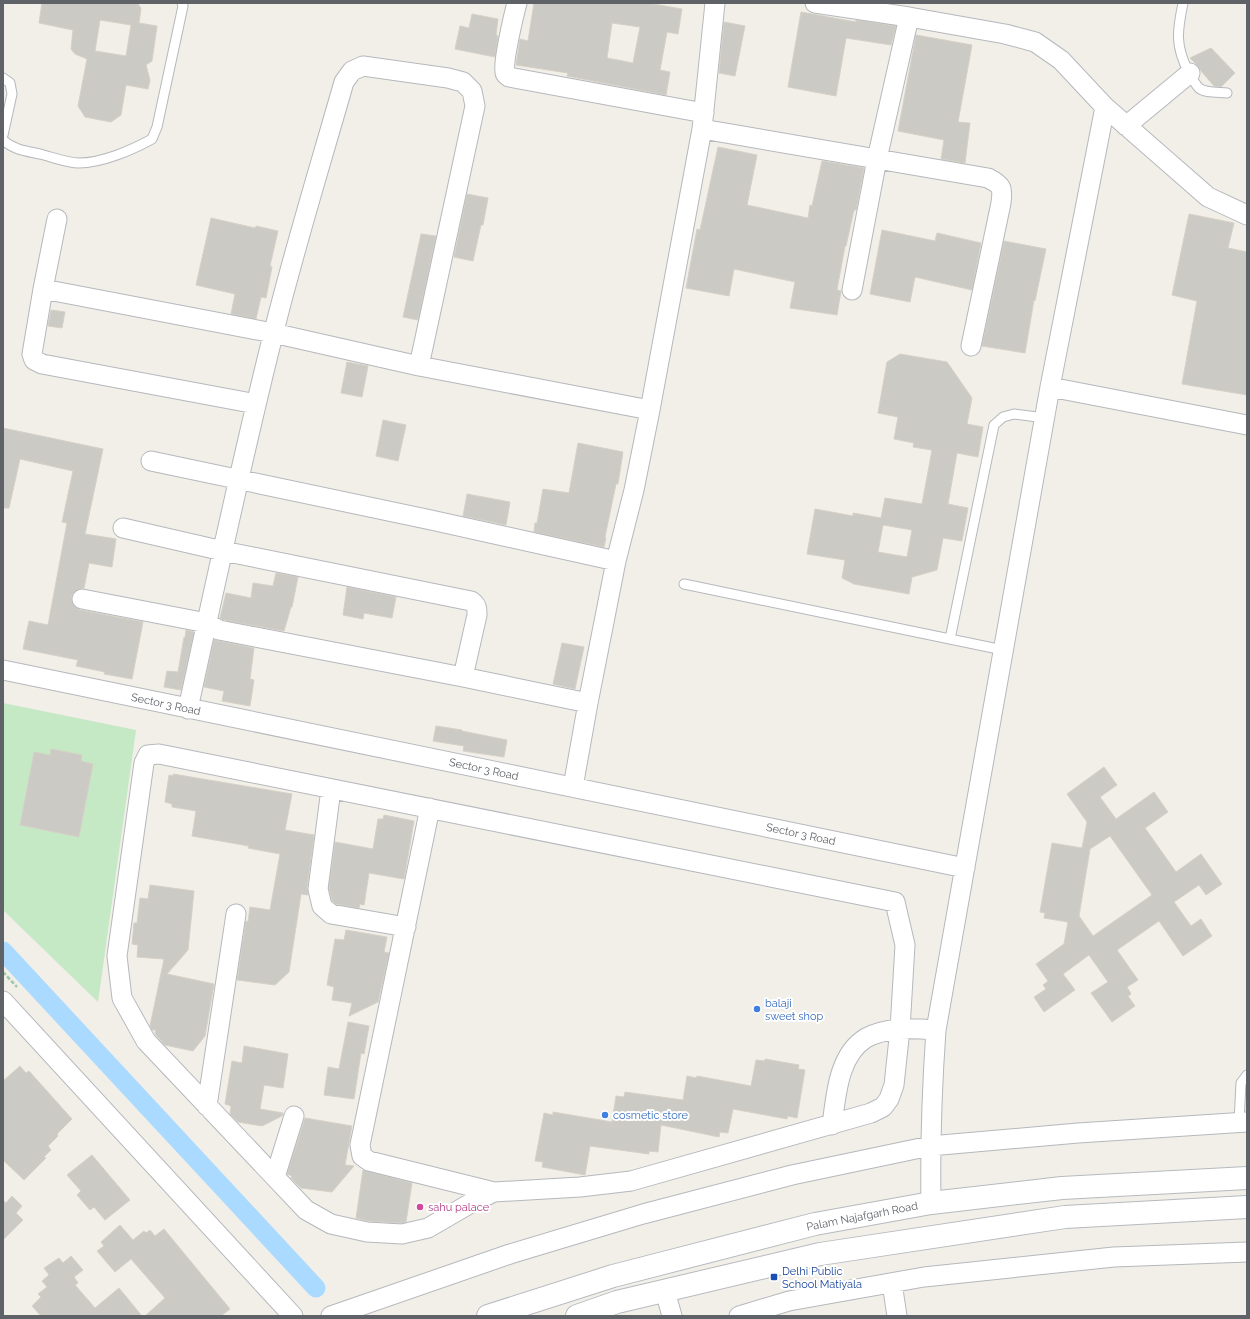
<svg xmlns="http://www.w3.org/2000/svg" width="1250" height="1319" font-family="Raleway,sans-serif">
	<rect width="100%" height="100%" fill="#f1efe8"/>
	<!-- green -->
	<path fill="#c5e8c5" d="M 3,703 L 136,730 L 98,1002 L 3,910 Z"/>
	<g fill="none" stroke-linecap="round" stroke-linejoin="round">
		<!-- canal -->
		<path stroke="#aadaff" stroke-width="19" d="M 3,951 L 316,1288"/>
	</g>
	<!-- building -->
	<path fill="#cccac5" stroke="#d6d1c6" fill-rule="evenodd" d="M 42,3 L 137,3 L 141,8 L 139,23 L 157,26 L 152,61 L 146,65 L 150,80 L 148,89 L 126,85 L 121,115 L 111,122 L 85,117 L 78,106 L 87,59 L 75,54 L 71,49 L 73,30 L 39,23 ZM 100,20 L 131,25 L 126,56 L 95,51 Z
		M 534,3 L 648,3 L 682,9 L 678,34 L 667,32 L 660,70 L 670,72 L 666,95 L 567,76 L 568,73 L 516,65 L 520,39 L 528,41 ZM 612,23 L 640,27 L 633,63 L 607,58 Z
		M 801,12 L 856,22 L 856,20 L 896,26 L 891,45 L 846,38 L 836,96 L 788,87 Z
		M 472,14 L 498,19 L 496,35 L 498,36 L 495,57 L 455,49 L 460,26 L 469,28 Z
		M 724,22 L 745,26 L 735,76 L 719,73 Z
		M 916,35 L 972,45 L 958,122 L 970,123 L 965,163 L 941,159 L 944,140 L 898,131 Z
		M 1211,48 L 1235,73 L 1221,87 L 1214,86 L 1201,71 L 1198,66 L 1190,58 Z
		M 718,147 L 757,155 L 747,205 L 808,218 L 810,205 L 812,206 L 822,161 L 864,168 L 856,210 L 854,210 L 846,246 L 845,246 L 837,290 L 841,291 L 837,315 L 790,308 L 795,282 L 734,269 L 729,296 L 686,288 L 697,229 L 700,230 Z
		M 467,194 L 488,198 L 483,225 L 481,225 L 473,261 L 454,257 Z
		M 1189,214 L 1234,223 L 1228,248 L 1247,252 L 1247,395 L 1182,384 L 1197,301 L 1172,295 Z
		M 211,218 L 255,228 L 256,226 L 278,231 L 270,266 L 272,267 L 266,298 L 261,297 L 256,319 L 231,314 L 235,294 L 196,285 Z
		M 882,230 L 935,241 L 937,233 L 981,243 L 972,290 L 915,277 L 910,302 L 870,294 Z
		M 421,234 L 436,236 L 418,320 L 403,317 Z
		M 1004,241 L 1046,249 L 1035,301 L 1034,300 L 1025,353 L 982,346 Z
		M 51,310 L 65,312 L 62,328 L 48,326 Z
		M 900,354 L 947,362 L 972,398 L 967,424 L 983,427 L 978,457 L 957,453 L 948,504 L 968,508 L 962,541 L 943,538 L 937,570 L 912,577 L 909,594 L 854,584 L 842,578 L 845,560 L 807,554 L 815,509 L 853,516 L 853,513 L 881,518 L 885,498 L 922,504 L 932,450 L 913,447 L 914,443 L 894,439 L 898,417 L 878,413 L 887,362 ZM 883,525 L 912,530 L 907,557 L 878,552 Z
		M 347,362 L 368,366 L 362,397 L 341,393 Z
		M 383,420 L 406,425 L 398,461 L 376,456 Z
		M 3,428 L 103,449 L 85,534 L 116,539 L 112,567 L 89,563 L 84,588 L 79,589 L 74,592 L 71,597 L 72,602 L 75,607 L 80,610 L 143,622 L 132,679 L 104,674 L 105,672 L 76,666 L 78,660 L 23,649 L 29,621 L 48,625 L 67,523 L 62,522 L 73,471 L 20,459 L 9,508 L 3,508 Z
		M 578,443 L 623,452 L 618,484 L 616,484 L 605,537 L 606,538 L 604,547 L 534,532 L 535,523 L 537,523 L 543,489 L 569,493 Z
		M 467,494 L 510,502 L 506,525 L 463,516 Z
		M 276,573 L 298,577 L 292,607 L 291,607 L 284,631 L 223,620 L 220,618 L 226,593 L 251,598 L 253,583 L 273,586 Z
		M 347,587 L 396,597 L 392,618 L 364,613 L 363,619 L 343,615 Z
		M 186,630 L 194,632 L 181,690 L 164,687 L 167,671 L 178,672 L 184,637 L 185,638 Z
		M 214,640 L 254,648 L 250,679 L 254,680 L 250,706 L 222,701 L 224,691 L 204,687 Z
		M 562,643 L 584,647 L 575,689 L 553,684 Z
		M 436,726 L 462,730 L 462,731 L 507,740 L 504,757 L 463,751 L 464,746 L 433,741 Z
		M 51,749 L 82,755 L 81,761 L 93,764 L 79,837 L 20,825 L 34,752 L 50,755 Z
		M 1104,767 L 1117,785 L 1100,797 L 1116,819 L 1154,792 L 1168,812 L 1145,828 L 1176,872 L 1201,854 L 1222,884 L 1206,895 L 1199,885 L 1174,902 L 1191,926 L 1201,919 L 1212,936 L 1183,956 L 1159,921 L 1117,950 L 1138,980 L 1127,987 L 1131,994 L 1128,996 L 1135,1006 L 1112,1022 L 1091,993 L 1108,982 L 1089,955 L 1063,974 L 1075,990 L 1044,1012 L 1034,997 L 1046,989 L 1043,985 L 1048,981 L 1036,964 L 1064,944 L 1068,922 L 1044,918 L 1045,913 L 1040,912 L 1052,843 L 1082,848 L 1087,822 L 1067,794 ZM 1110,836 L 1152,895 L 1093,936 L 1079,916 L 1090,849 Z
		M 173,774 L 292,794 L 285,830 L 314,835 L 307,888 L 308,895 L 301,894 L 289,972 L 275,985 L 237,980 L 246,921 L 248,922 L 250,907 L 270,910 L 280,854 L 248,848 L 249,846 L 192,836 L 196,811 L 172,807 L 172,804 L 165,802 L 169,775 L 173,776 Z
		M 384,815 L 414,821 L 404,879 L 369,873 L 364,905 L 360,904 L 359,908 L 336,904 L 332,900 L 329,888 L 335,842 L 373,849 L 378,819 L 383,819 Z
		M 150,885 L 194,891 L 188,950 L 167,974 L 214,984 L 205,1036 L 193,1051 L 165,1045 L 155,1034 L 156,1030 L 152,1030 L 150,1026 L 164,959 L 137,957 L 138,945 L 132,944 L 134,923 L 137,923 L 140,898 L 148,899 Z
		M 346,930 L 387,937 L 384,952 L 389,953 L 378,1002 L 349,1016 L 352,1003 L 332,1000 L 334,987 L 327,985 L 335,939 L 344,940 Z
		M 348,1022 L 369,1026 L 364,1054 L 361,1053 L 354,1099 L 324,1095 L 328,1067 L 339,1069 Z
		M 244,1046 L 288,1054 L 283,1088 L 264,1085 L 260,1109 L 283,1113 L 282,1116 L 262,1126 L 238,1122 L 230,1114 L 231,1106 L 225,1104 L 232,1061 L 242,1063 Z
		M 765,1059 L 799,1065 L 798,1069 L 805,1070 L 797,1118 L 788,1116 L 787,1119 L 733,1109 L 728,1133 L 720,1132 L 719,1137 L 661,1125 L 658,1152 L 649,1151 L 649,1154 L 590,1146 L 585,1175 L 542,1167 L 543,1162 L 535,1161 L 544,1113 L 553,1115 L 553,1112 L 612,1122 L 616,1096 L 624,1097 L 625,1092 L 683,1100 L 687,1076 L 696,1078 L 697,1076 L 751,1086 L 756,1060 L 765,1061 Z
		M 20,1066 L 26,1073 L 29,1071 L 72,1119 L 57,1134 L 58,1136 L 48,1146 L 51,1150 L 44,1157 L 46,1158 L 24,1180 L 3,1160 L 3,1081 Z
		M 305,1118 L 352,1126 L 345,1165 L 354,1166 L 332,1192 L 301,1188 L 291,1178 L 292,1176 L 287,1174 Z
		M 92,1155 L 130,1200 L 105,1220 L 94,1207 L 90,1210 L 77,1195 L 81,1191 L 67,1175 Z
		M 363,1170 L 412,1183 L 406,1222 L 401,1223 L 369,1221 L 356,1218 Z
		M 12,1196 L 22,1206 L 16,1213 L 23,1220 L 3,1240 L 3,1200 L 6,1203 Z
		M 120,1225 L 133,1240 L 144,1231 L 146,1233 L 150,1230 L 155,1236 L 164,1229 L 230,1309 L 221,1316 L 145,1316 L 165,1298 L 131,1259 L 115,1272 L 97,1251 L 104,1246 L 101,1242 Z
		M 71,1256 L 83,1270 L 74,1277 L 78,1283 L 75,1285 L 95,1308 L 119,1288 L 142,1316 L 41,1316 L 32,1306 L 41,1297 L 38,1294 L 47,1287 L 42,1281 L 49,1275 L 44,1268 L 59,1258 L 63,1263 Z"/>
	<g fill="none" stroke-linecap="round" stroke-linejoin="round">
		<!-- service casing -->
		<g stroke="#b5b8bc" stroke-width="11">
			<path id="service" d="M 1183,3 C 1177,32 1175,46 1189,73 C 1192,78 1195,84 1199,88 C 1204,93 1220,92 1227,93
				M 3,78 L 10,83 L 12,94 L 3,135
				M 3,140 C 14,150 26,151 40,154 C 52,157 67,163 79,163 C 102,163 132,150 152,139 L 157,127 L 183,6 L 182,3
				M 684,584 L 1003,650
				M 950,639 L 994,425 L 1003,417 L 1014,414 L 1045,418
				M 1239,1122 L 1241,1083 L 1247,1075"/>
		</g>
		<!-- minor casing -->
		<g stroke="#b5b8bc" stroke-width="21">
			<path id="minor" d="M 517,3 C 514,14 502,65 505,72 C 505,75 507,75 509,77 L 704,113
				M 815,3 L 909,17 L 1005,34 L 1035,42 L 1061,60 L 1105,107 L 1208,197 L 1247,215
				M 1126,126 L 1190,73
				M 702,129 L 988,178 C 1002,185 1003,188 1001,203 L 971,346
				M 57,219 L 43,289 L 32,354 L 34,360 L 42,364 L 256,404
				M 43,289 L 273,333 L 419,366 L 650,410
				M 852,290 L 877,159 L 909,17
				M 1050,387 L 1247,425
				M 151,461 L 431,520 L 616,561
				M 123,528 L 223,551 L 471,601 C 477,605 477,608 477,615 L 463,677
				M 82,599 L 207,623 L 219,630 L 463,677 L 588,703
				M 3,670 L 965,868
				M 188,709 C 215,584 242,459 273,335 C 294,250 320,166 344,82 L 352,71 L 363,66 L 448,78 L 463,82 L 472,91 L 475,106 L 419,366
				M 159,754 L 895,902 L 905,945 L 900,1029 L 894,1085 L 889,1099 L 883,1107 L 871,1113 L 631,1181 L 580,1187 L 494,1192 L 471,1203 L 428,1228 L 402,1234 L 367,1232 L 331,1224 L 306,1210 L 146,1041 L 122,998 L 117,956 L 144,763 L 148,755 Z
				M 573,787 L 588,703 L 616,561 L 634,490 L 650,410 L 702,129 L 715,3
				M 331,789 L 318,889 L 322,906 L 331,914 L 406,927
				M 430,808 L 360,1145 L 362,1156 L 369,1161 L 494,1192
				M 3,1001 L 293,1316
				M 207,1106 L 236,914
				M 832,1125 C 836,1096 838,1055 866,1038 C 875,1033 889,1030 899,1029 C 911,1028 924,1029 936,1030
				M 275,1177 L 294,1116
				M 931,1203 C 930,1145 932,1087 936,1030 L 1050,387 L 1105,107
				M 892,1283 L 897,1316
				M 665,1291 L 672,1316
				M 331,1316 L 510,1254 L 643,1214 L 792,1175 L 930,1146 L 1078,1133 L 1247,1122
				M 739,1316 L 789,1301 L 924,1277 L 1114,1257 L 1247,1252"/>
		</g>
		<!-- secondary casing -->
		<g stroke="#b6babf" stroke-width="24">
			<path id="secondary" d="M 488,1316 L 613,1276 L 815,1224 L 931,1203 L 1062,1188 L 1247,1178
				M 577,1316 L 617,1302 L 820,1254 L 1065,1217 L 1247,1207"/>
		</g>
		<!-- path -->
		<path stroke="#9cc7a9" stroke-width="2.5" stroke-dasharray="4 2" stroke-linecap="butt" d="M 3,972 L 17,987"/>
		<!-- service -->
		<use href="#service" stroke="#fff" stroke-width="9"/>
		<!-- minor -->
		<use href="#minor" stroke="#fff" stroke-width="19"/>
		<!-- secondary -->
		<use href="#secondary" stroke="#fff" stroke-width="22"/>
	</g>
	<!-- markers -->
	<g fill="#3f7fe0" stroke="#fff" stroke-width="1.5">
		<circle cx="757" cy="1009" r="4"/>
		<circle cx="605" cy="1115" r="4"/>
	</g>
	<circle fill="#d1479c" stroke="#fff" stroke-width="1.5" cx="420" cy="1207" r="4"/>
	<rect fill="#1a4fb4" stroke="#fff" stroke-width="1.5" x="770" y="1273" width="8" height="8" rx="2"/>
	<g text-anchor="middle" stroke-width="4" stroke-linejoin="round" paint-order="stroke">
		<!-- street labels -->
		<g font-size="11" fill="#5f6368" stroke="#fff">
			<text transform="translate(166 704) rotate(12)" y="4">Sector 3 Road</text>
			<text transform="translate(484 769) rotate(12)" y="4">Sector 3 Road</text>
			<text transform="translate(801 834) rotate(12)" y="4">Sector 3 Road</text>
			<text transform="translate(862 1216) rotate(-11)" y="4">Palam Najafgarh Road</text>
		</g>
		<!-- shop labels -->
		<g font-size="11" fill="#366cbe" stroke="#fff" text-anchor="start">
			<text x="765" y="1007">balaji<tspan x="765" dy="13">sweet shop</tspan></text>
			<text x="613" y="1119">cosmetic store</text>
		</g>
		<!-- hotel labels -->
		<g font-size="11" fill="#b23c85" stroke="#fff" text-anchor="start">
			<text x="428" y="1211">sahu palace</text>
		</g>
		<!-- transit labels -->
		<g font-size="11" fill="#164399" stroke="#fff" text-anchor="start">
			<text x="782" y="1275">Delhi Public<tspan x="782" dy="13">School Matiyala</tspan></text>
		</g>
	</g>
	<!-- border -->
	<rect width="1250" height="1319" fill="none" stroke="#5f6368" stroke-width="8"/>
</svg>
